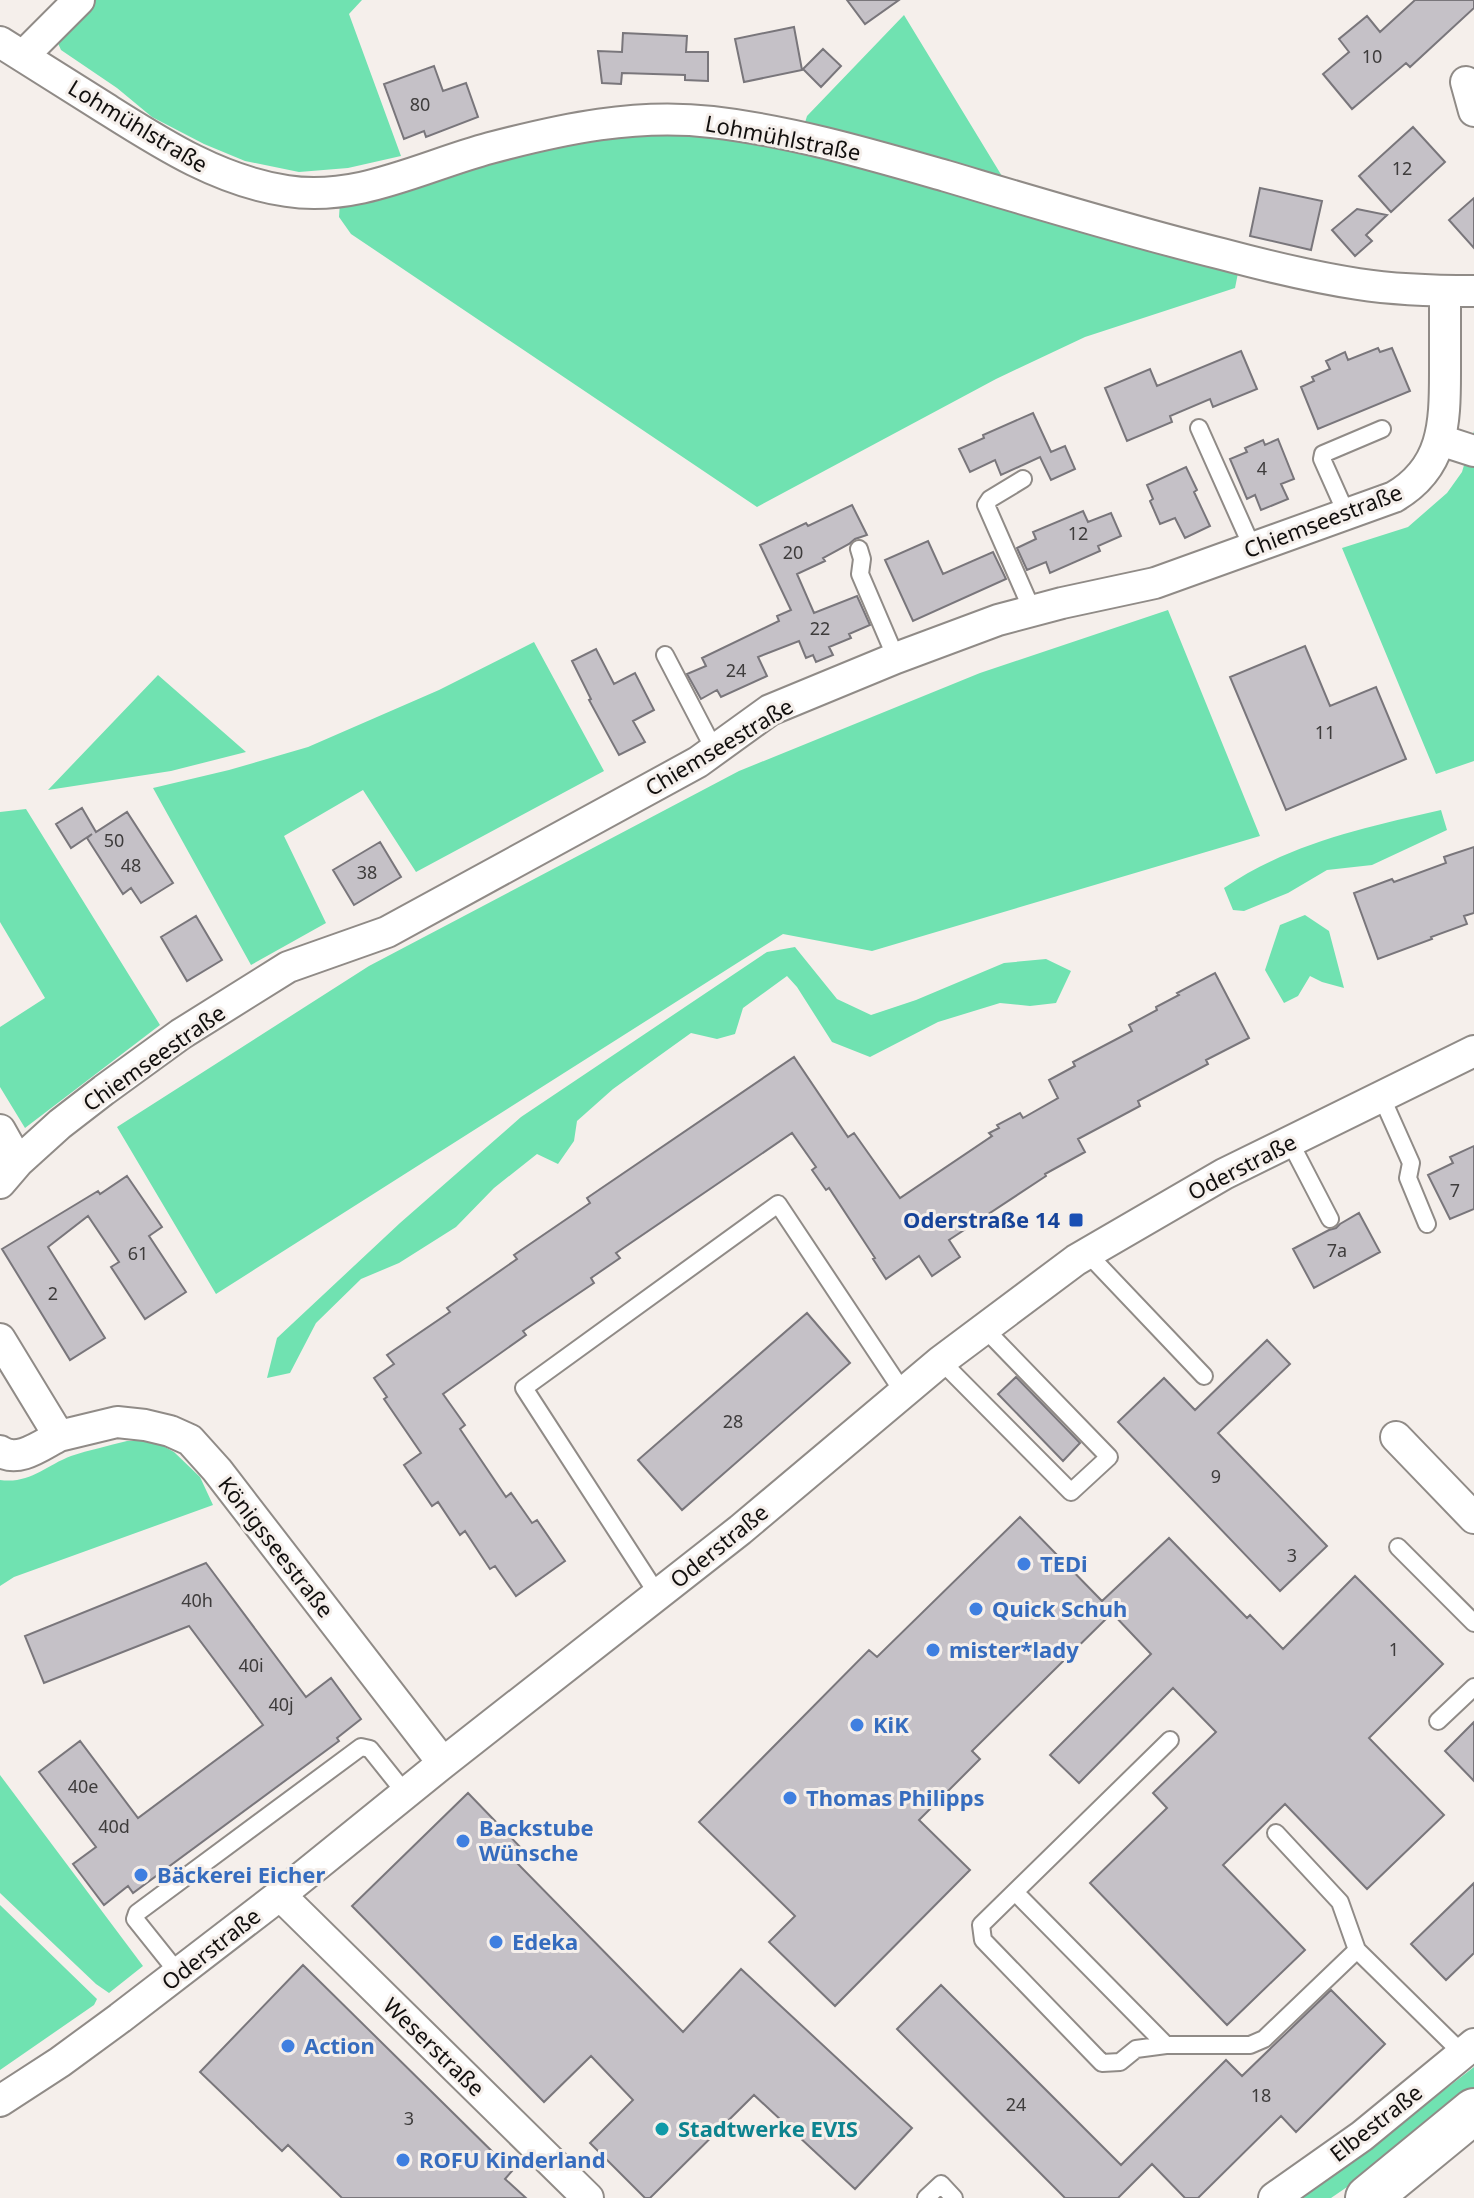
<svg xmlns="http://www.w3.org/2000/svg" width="1474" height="2198" font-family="'Noto Sans',sans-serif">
	<rect width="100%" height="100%" fill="#f5efeb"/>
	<!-- green -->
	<path fill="#70e2b1" d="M 92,0 L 362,0 L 349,14 L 401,156 L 348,168 L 299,172 L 245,161 L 204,144 L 152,117 L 117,88 L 61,50 L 57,41 Z
		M 904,15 L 1008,186 L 803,129 L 807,116 Z
		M 688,130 L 798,147 L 1238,273 L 1235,288 L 1085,337 L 996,379 L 757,507 L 351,234 L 339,217 L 340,202 L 600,133 Z
		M 1474,431 L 1474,761 L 1436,774 L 1342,548 L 1408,527 L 1447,493 L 1462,472 Z
		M 1168,610 L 1260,836 L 872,951 L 783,934 L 216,1294 L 117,1127 L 369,966 L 739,771 L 980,673 Z
		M 534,642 L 604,771 L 416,872 L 363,790 L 284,836 L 326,923 L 251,965 L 153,788 L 229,770 L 308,747 L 439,690 Z
		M 158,675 L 246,752 L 171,771 L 48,790 Z
		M 26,809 L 160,1025 L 25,1128 L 0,1087 L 0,1027 L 45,998 L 0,922 L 0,812 Z
		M 1441,810 L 1447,830 L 1372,865 L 1327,870 L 1288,893 L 1244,911 L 1233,910 L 1224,888 C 1288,844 1366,827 1441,810 Z
		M 1305,915 L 1329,931 L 1344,988 L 1322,982 L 1310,976 L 1298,996 L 1284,1003 L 1265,970 L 1280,925 Z
		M 795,947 L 837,999 L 871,1015 L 916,1000 L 1004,963 L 1046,959 L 1071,971 L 1056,1003 L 1030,1006 L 1000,1003 L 938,1022 L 870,1057 L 832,1042 L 797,987 L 787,976 L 743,1008 L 735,1034 L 717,1039 L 691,1033 L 613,1089 L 577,1121 L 574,1141 L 558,1164 L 537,1154 L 494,1188 L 456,1227 L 399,1263 L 361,1279 L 316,1323 L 290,1373 L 267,1378 L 277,1338 L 400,1223 L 521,1117 L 767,952 Z
		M 127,1441 L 154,1441 L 174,1452 L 200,1477 L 213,1505 L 14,1577 L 0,1586 L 0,1480 C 30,1484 45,1466 71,1456 C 89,1450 108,1446 127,1441 Z
		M 0,1775 L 143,1966 L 109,1993 L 96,1984 L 0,1893 Z
		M 0,1905 L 97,1999 L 94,2005 L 0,2070 Z
		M 1474,2067 L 1474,2088 L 1421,2132 L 1369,2172 L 1331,2198 L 1300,2198 L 1337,2173 Z"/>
	<!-- building -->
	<path fill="#c5c1c7" stroke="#79767b" stroke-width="2" d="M 847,0 L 899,0 L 865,24 Z
		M 1415,0 L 1474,0 L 1474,8 L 1410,67 L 1406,63 L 1352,109 L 1323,74 L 1349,52 L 1339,39 L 1367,16 L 1380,32 Z
		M 794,27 L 802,70 L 744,82 L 735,39 Z
		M 623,33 L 687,36 L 686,52 L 708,52 L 708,81 L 685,80 L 685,75 L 622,73 L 621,84 L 602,83 L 598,51 L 622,52 Z
		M 823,49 L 841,66 L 821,87 L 803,69 Z
		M 434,66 L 443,91 L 466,83 L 478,117 L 426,137 L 424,131 L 404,139 L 384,84 Z
		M 1413,127 L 1445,162 L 1391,212 L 1359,176 Z
		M 1260,188 L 1322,201 L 1311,250 L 1250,236 Z
		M 1474,198 L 1474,248 L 1449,220 Z
		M 1357,209 L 1387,215 L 1366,235 L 1372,241 L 1355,256 L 1332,230 Z
		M 1378,348 L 1380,352 L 1392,348 L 1410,391 L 1318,429 L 1301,387 L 1314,381 L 1312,377 L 1330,369 L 1326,361 L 1345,352 L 1348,360 Z
		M 1241,351 L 1257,389 L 1213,407 L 1210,399 L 1170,416 L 1172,422 L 1127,441 L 1105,388 L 1150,369 L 1157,386 Z
		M 1033,413 L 1051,452 L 1065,446 L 1075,469 L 1051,480 L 1040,457 L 1001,475 L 995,460 L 970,472 L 959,449 L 984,438 L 983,435 Z
		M 1278,439 L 1294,479 L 1281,484 L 1288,499 L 1261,510 L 1255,495 L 1247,499 L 1230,459 L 1247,452 L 1245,448 L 1263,440 L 1265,445 Z
		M 1186,467 L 1197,490 L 1194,492 L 1210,526 L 1185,538 L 1175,518 L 1160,524 L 1150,501 L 1153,499 L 1147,485 Z
		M 852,505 L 867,535 L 855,539 L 849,544 L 823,558 L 825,561 L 797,574 L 814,613 L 857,596 L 870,625 L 849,634 L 851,638 L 829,647 L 833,655 L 816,662 L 813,655 L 806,658 L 799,641 L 758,657 L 767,676 L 721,697 L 717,690 L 701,699 L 687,674 L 706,666 L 702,658 L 779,621 L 777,616 L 791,610 L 760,545 L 806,523 L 808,526 Z
		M 1083,511 L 1088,522 L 1111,513 L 1121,536 L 1098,546 L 1100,551 L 1050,573 L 1046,562 L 1027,570 L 1017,548 L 1036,539 L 1033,532 Z
		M 928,541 L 943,574 L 993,552 L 1006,579 L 913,621 L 885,560 Z
		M 1305,646 L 1330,706 L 1376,687 L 1406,759 L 1286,810 L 1230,677 Z
		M 596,649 L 614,684 L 635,673 L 654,710 L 633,721 L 645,742 L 619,755 L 589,700 L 591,699 L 572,661 Z
		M 82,808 L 96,832 L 127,812 L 173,883 L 141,903 L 131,888 L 123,894 L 87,838 L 92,834 L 71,848 L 56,824 Z
		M 380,842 L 401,877 L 354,905 L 333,870 Z
		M 1474,847 L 1474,913 L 1464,916 L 1467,924 L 1431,937 L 1432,939 L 1378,959 L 1354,893 L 1392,879 L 1394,882 L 1446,863 L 1444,857 Z
		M 196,916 L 222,960 L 187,981 L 161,937 Z
		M 1215,973 L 1249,1038 L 1206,1060 L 1208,1064 L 1138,1101 L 1140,1106 L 1078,1139 L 1085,1152 L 1045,1174 L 1046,1176 L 949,1240 L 960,1257 L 932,1276 L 919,1256 L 886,1279 L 873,1259 L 875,1258 L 829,1188 L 826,1190 L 812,1170 L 816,1167 L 792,1133 L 616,1253 L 620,1258 L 591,1278 L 594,1283 L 523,1331 L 526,1335 L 443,1394 L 465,1425 L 460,1429 L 506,1497 L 511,1493 L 532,1523 L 537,1520 L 565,1561 L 516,1596 L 495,1566 L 490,1569 L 465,1531 L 460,1535 L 438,1502 L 432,1506 L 404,1465 L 421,1453 L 384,1399 L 387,1397 L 374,1378 L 394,1364 L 387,1355 L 450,1312 L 447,1308 L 517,1259 L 514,1255 L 590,1203 L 587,1198 L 794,1057 L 848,1137 L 854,1133 L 900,1198 L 992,1136 L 989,1133 L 999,1128 L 997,1125 L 1020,1113 L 1023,1118 L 1058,1098 L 1049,1080 L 1075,1066 L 1073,1062 L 1132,1031 L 1129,1025 L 1157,1010 L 1156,1007 L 1179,995 L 1177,993 Z
		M 1474,1146 L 1474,1209 L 1450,1219 L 1428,1175 L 1453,1163 L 1450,1157 Z
		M 127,1176 L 162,1227 L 149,1236 L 186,1292 L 145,1319 L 111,1267 L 119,1262 L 88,1216 L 48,1247 L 105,1338 L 70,1360 L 2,1249 L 98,1191 L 100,1194 Z
		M 1359,1213 L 1380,1252 L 1314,1288 L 1293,1249 L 1329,1230 L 1336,1228 L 1340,1224 Z
		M 807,1313 L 850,1363 L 682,1510 L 638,1460 Z
		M 1267,1340 L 1290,1364 L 1218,1433 L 1327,1546 L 1280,1591 L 1118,1422 L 1164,1378 L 1195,1410 Z
		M 1016,1377 L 1080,1443 L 1063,1461 L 998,1394 Z
		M 1020,1517 L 1102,1601 L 1169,1538 L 1247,1618 L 1250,1615 L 1283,1649 L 1355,1576 L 1443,1664 L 1369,1738 L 1444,1815 L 1367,1889 L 1285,1804 L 1223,1865 L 1305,1950 L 1227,2025 L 1090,1883 L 1167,1808 L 1153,1793 L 1216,1732 L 1173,1688 L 1079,1783 L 1050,1755 L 1151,1654 L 1112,1613 L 972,1751 L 980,1759 L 919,1820 L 970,1870 L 835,2006 L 769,1942 L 795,1916 L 699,1822 L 869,1650 L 877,1657 Z
		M 206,1563 L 306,1697 L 331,1678 L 361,1719 L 337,1738 L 339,1741 L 133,1893 L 128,1886 L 104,1905 L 73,1864 L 96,1847 L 39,1772 L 80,1741 L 138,1818 L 263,1725 L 189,1626 L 44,1683 L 25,1636 Z
		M 1474,1722 L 1474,1781 L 1445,1751 Z
		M 468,1793 L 524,1851 L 515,1861 L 683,2032 L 741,1969 L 912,2128 L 855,2189 L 754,2095 L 650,2198 L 645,2198 L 590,2143 L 633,2100 L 591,2056 L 544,2102 L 352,1906 Z
		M 1474,1883 L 1474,1953 L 1446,1980 L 1411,1944 Z
		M 303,1965 L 512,2171 L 505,2179 L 526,2198 L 342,2198 L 288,2145 L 282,2151 L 200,2072 Z
		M 941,1985 L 1121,2165 L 1226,2060 L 1242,2076 L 1331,1990 L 1385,2044 L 1296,2132 L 1281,2116 L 1198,2198 L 1185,2198 L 1152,2164 L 1118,2198 L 1065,2198 L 897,2029 Z"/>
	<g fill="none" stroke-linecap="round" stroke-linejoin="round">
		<!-- lane casing -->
		<g stroke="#908b87" stroke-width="20">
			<path id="lane" d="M 1199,428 L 1253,549
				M 1023,479 L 990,499 L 986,505 L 1033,612
				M 1347,515 L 1322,459 L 1323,454 L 1382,429
				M 859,549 L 862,559 L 860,574 L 896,658
				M 665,655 L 715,751
				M 1382,1098 L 1411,1163 L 1408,1178 L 1427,1224
				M 1290,1142 L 1330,1219
				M 1087,1253 L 1204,1376
				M 941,1361 L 1071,1492 L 1109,1457 L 983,1327
				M 1398,1547 L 1474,1623
				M 658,1595 L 524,1388 L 778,1204 L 903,1392
				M 1438,1721 L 1474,1687
				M 1276,1833 L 1340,1902 L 1357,1950 L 1463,2054
				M 1015,1892 L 1166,2045 L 1250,2045 L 1264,2039 L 1357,1950
				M 179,1974 L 135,1919 L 137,1913 L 361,1747 L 370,1749 L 406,1794
				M 1166,2045 L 1136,2049 L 1120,2062 L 1102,2063 L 983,1940 L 981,1925 L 1170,1740
				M 926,2198 L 941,2184 L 954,2198"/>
		</g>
		<!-- street casing -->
		<g stroke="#908b87" stroke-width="34">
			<path id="street" d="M 0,42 C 35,64 70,86 105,108 C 162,144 219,181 287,191 C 358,202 423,166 490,148 C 562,129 636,113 712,122 C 791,131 869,154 946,176 C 1037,203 1129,231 1222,254 C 1267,266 1312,277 1358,284 C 1396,290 1435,291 1474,291
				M 23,56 L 79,0
				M 1466,82 L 1474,111
				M 1440,440 L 1474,451
				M 0,1130 L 18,1162
				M 0,1183 L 18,1162 L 60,1124 L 104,1090 L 181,1034 L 288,967 L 387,932 L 698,762 L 770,710 L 896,658 L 998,620 L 1062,603 L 1155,583 L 1394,497 C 1444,468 1445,424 1445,372 C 1445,345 1445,318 1445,291
				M 0,1339 L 59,1436 C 43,1444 18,1464 0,1451
				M 59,1436 L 117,1422 L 145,1425 L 170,1431 L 190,1440 L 217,1470 L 443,1763
				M 1396,1437 L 1474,1518
				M 280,1895 L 588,2198
				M 0,2101 L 60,2062 L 120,2018 L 280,1895 L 443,1763 L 740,1530 L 941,1361 L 1076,1260 L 1224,1174 L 1474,1051
				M 1274,2198 L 1362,2136 L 1474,2044"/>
		</g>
		<!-- secondary casing -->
		<g stroke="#908b87" stroke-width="48">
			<path id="secondary" d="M 1368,2198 L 1474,2111"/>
		</g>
		<!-- lane -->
		<use href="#lane" stroke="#fff" stroke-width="16"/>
		<!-- street -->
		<use href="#street" stroke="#fff" stroke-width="30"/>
		<!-- secondary -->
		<use href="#secondary" stroke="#fff" stroke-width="44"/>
	</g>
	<!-- markers -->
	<rect fill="#1a4fb4" stroke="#f5efeb" stroke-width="3" x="1068" y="1212" width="16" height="16" rx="4"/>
	<g fill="#3f7fe0" stroke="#f5efeb" stroke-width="3">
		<circle cx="1024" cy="1564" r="8"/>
		<circle cx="976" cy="1609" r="8"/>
		<circle cx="933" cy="1650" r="8"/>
		<circle cx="857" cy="1725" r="8"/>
		<circle cx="790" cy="1798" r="8"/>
		<circle cx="463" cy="1841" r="8"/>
		<circle cx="141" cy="1875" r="8"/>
		<circle cx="496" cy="1942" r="8"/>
		<circle cx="288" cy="2046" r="8"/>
		<circle cx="403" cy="2160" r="8"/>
	</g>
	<circle fill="#0f9aa8" stroke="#f5efeb" stroke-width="3" cx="662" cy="2129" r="8"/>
	<g text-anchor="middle" stroke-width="6" stroke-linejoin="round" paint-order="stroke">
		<!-- number labels -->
		<g font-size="18" fill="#3e3c3c">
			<text x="1372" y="63">10</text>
			<text x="420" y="111">80</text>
			<text x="1402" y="175">12</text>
			<text x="1262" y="475">4</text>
			<text x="1078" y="540">12</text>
			<text x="793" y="559">20</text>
			<text x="820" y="635">22</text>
			<text x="736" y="677">24</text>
			<text x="1325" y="739">11</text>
			<text x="114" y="847">50</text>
			<text x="131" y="872">48</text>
			<text x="367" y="879">38</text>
			<text x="1455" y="1197">7</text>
			<text x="1337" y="1257">7a</text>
			<text x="138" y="1260">61</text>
			<text x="53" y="1300">2</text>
			<text x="733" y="1428">28</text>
			<text x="1216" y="1483">9</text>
			<text x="1292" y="1562">3</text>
			<text x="197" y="1607">40h</text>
			<text x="1394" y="1656">1</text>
			<text x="251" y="1672">40i</text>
			<text x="281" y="1711">40j</text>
			<text x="83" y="1793">40e</text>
			<text x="114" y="1833">40d</text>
			<text x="1261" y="2102">18</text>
			<text x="1016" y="2111">24</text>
			<text x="409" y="2125">3</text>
		</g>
		<!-- street labels -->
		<g font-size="22" fill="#110f0e" stroke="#f5efeb">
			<text transform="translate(138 126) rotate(31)" y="8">Lohmühlstraße</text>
			<text transform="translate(783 138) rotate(11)" y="8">Lohmühlstraße</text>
			<text transform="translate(1323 521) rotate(-21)" y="8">Chiemseestraße</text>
			<text transform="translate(719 747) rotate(-31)" y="8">Chiemseestraße</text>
			<text transform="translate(154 1058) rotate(-35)" y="8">Chiemseestraße</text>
			<text transform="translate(1242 1167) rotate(-27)" y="8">Oderstraße</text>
			<text transform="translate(719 1546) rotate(-39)" y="8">Oderstraße</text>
			<text transform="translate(276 1547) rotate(52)" y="8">Königsseestraße</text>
			<text transform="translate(211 1949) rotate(-38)" y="8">Oderstraße</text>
			<text transform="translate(434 2047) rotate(44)" y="8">Weserstraße</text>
			<text transform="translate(1376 2123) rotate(-38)" y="8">Elbestraße</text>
		</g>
		<!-- transit labels -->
		<g font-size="22" font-weight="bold" fill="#164399" stroke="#f5efeb" text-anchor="end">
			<text x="1060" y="1228">Oderstraße 14</text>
		</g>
		<!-- shop labels -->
		<g font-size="22" font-weight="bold" fill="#366cbe" stroke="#f5efeb" text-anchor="start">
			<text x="1040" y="1572">TEDi</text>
			<text x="992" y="1617">Quick Schuh</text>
			<text x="949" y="1658">mister*lady</text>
			<text x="873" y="1733">KiK</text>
			<text x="806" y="1806">Thomas Philipps</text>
			<text x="479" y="1836">Backstube<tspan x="479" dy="25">Wünsche</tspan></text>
			<text x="157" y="1883">Bäckerei Eicher</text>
			<text x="512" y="1950">Edeka</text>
			<text x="304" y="2054">Action</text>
			<text x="419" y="2168">ROFU Kinderland</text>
		</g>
		<!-- culture labels -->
		<g font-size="22" font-weight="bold" fill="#0d838f" stroke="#f5efeb" text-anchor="start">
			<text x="678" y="2137">Stadtwerke EVIS</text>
		</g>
	</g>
</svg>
